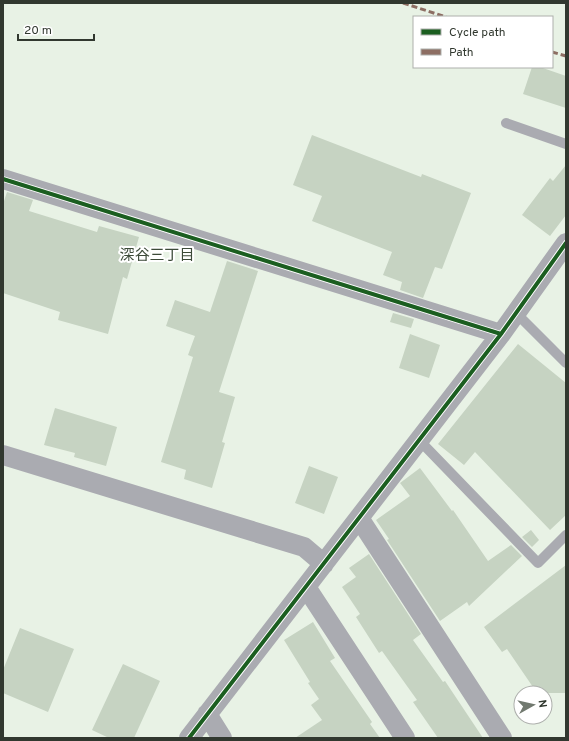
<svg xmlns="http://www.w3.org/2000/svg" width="569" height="741" font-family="Overpass,'Noto Sans JP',sans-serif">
	<rect width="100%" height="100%" fill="#e8f2e5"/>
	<!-- building -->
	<path fill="#c6d3c2" d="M 532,67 L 540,67 L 566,76 L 566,108 L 523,94 Z
		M 312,135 L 421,177 L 422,174 L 471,193 L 442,269 L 435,267 L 423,298 L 400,290 L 402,282 L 383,275 L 392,252 L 312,221 L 322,196 L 293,185 Z
		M 566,165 L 566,215 L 550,236 L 522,215 L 550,178 L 553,181 Z
		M 7,192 L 33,200 L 29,211 L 97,232 L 99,226 L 139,237 L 127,279 L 123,277 L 108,334 L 58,320 L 60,312 L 3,293 L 3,204 Z
		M 227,261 L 258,271 L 219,392 L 235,397 L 222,442 L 225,443 L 212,488 L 184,479 L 186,470 L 161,462 L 193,357 L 188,355 L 195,336 L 166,326 L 175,300 L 210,312 Z
		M 393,313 L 414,319 L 411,328 L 390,322 Z
		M 410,334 L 440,345 L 429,378 L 399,368 Z
		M 518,344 L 566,383 L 566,515 L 550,530 L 475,452 L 464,465 L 438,444 Z
		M 55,408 L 117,427 L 106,466 L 74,457 L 75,453 L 44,445 Z
		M 309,466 L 338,477 L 324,514 L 295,503 Z
		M 420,468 L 452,511 L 453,510 L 488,561 L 511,545 L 522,556 L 469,606 L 467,602 L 440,621 L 387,540 L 389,539 L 376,520 L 410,496 L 400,483 Z
		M 531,530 L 539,540 L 532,547 L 522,537 Z
		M 369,554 L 421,634 L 413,640 L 443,682 L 445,681 L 483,738 L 438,738 L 413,702 L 417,700 L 382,651 L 379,653 L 356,617 L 360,614 L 342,587 L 356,577 L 349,568 Z
		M 566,565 L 566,693 L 537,693 L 507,649 L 502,652 L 484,627 Z
		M 313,622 L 335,658 L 330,661 L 372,722 L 370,724 L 380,738 L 295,738 L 322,720 L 311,705 L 319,699 L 308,683 L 310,682 L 284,640 Z
		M 20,628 L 74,649 L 48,712 L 3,693 L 3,670 Z
		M 123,664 L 160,681 L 134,738 L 109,738 L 92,730 Z"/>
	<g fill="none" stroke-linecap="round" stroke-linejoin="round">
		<!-- service -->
		<path stroke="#aaabb1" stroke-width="10" d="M 506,123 L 566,144
			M 516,313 L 566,363
			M 419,440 L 538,563 L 566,535"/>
		<!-- minor -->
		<path stroke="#aaabb1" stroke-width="20" d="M 3,179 L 501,334
			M 3,455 L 304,547 L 324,564
			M 359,518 L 502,738
			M 306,587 L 405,738
			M 207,714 L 222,738
			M 189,738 L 501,334 L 566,243"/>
		<!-- quiet -->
		<path stroke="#8d6e63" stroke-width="3" stroke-dasharray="6 3" stroke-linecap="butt" d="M 403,3 L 446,17
			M 552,52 L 566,56"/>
		<!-- cycleway casing -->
		<g stroke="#fff" stroke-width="6">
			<path id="cycleway" d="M 3,179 L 501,334
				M 189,738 L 501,334 L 566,243"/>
		</g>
		<!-- cycleway -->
		<use href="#cycleway" stroke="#1b5e20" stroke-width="4"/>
	</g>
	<g text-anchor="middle" stroke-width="4" stroke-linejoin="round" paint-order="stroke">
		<!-- neighbourhood labels -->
		<g font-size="15" fill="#3c4a38" stroke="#fff">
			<text x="157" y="260">深谷三丁目</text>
		</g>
	</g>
	<!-- border -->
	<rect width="569" height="741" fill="none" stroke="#31382f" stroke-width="8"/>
	<!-- legend -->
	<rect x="413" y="16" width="140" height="52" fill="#ffffff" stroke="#adafac"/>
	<rect x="421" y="29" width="20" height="6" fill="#1b5e20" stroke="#adafac"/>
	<text x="449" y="36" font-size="12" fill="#31382f">Cycle path</text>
	<rect x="421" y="49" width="20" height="6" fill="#8d6e63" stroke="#adafac"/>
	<text x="449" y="56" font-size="12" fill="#31382f">Path</text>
	<!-- north arrow -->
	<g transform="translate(533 705) rotate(82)"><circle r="19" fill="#ffffff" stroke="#adafac"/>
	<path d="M0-3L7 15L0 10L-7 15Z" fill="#71796f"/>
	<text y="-6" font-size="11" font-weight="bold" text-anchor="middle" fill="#31382f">N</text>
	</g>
	<!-- scale -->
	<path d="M18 34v6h76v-6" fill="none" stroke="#31382f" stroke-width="2"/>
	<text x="24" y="34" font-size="12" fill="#31382f" stroke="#ffffff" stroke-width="3" paint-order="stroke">20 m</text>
</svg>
